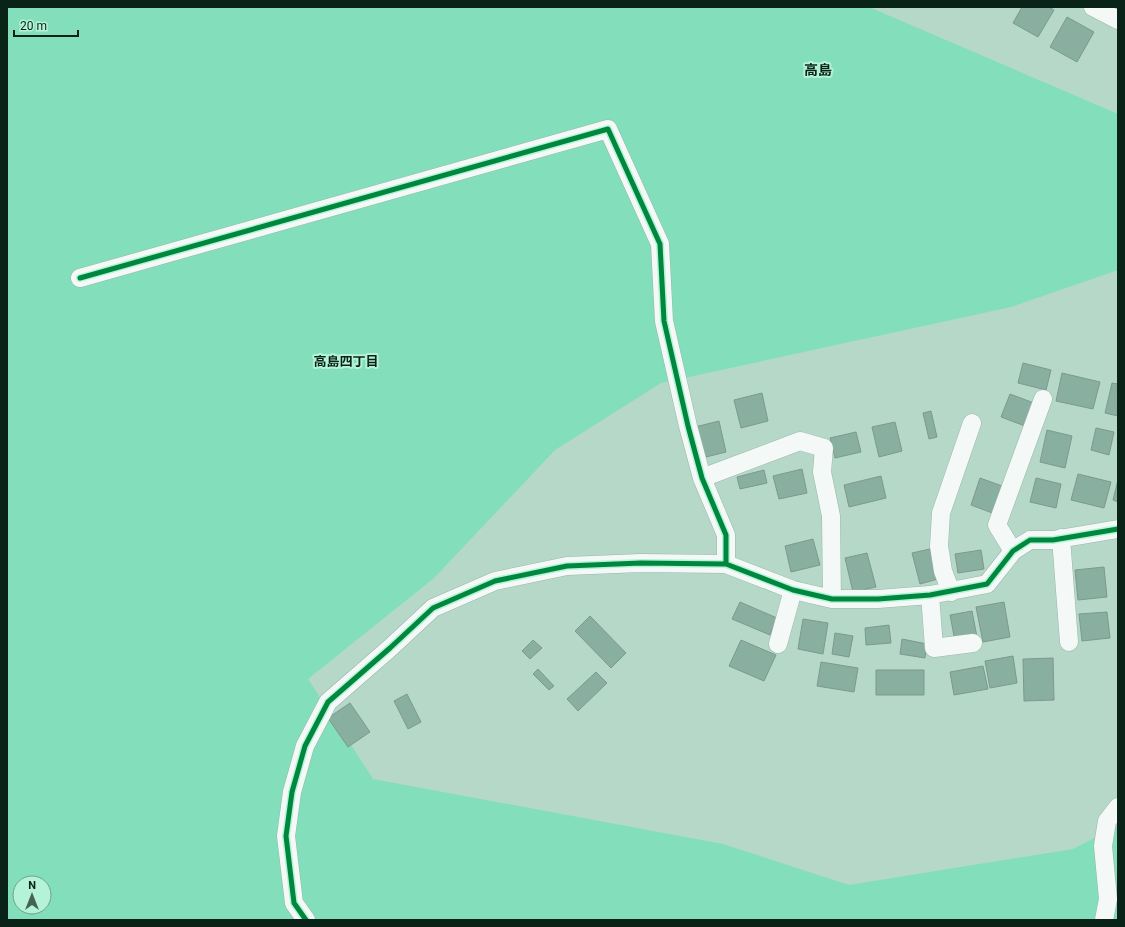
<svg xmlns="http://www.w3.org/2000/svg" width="1125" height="927" font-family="Roboto,'Noto Sans JP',sans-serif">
	<rect width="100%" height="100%" fill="#b5d8c9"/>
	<!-- green -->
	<path fill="#82debb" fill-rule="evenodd" d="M 7,7 L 869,7 L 1118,114 L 1118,270 L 1011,307 L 661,383 L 555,450 L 434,578 L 308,679 L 373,779 L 723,844 L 849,885 L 1073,849 L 1118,826 L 1118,920 L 7,920 ZM 20,883 L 44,883 L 44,907 L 20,907 Z"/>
	<!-- building -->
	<path fill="#89afa0" stroke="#7d998e" d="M 1022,7 L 1049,7 L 1054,10 L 1038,37 L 1013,23 Z
		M 1067,17 L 1094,32 L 1077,62 L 1050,47 Z
		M 1023,363 L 1051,370 L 1046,390 L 1018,383 Z
		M 1062,373 L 1100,382 L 1093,409 L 1056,401 Z
		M 1112,383 L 1118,384 L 1118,416 L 1105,413 Z
		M 762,393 L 768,421 L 741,428 L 734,400 Z
		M 1010,394 L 1034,403 L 1025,426 L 1001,417 Z
		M 931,411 L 937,437 L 929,439 L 923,413 Z
		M 719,421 L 726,452 L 702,458 L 695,427 Z
		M 895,422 L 902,451 L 879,457 L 872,427 Z
		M 1096,428 L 1114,432 L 1109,455 L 1091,450 Z
		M 1047,430 L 1072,436 L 1065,468 L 1040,462 Z
		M 856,432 L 861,452 L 835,458 L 830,438 Z
		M 802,469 L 807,493 L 779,499 L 773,476 Z
		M 764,470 L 767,483 L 740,489 L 737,477 Z
		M 1078,474 L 1111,482 L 1104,508 L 1071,500 Z
		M 881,476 L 886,498 L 849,507 L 844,485 Z
		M 980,478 L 1005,487 L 995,514 L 971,505 Z
		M 1036,478 L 1061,484 L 1056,508 L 1030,502 Z
		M 1118,480 L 1118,502 L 1113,500 Z
		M 813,539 L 820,565 L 791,572 L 785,546 Z
		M 930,549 L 938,579 L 920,584 L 912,553 Z
		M 981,550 L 984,569 L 958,573 L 955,554 Z
		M 867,553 L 876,587 L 853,592 L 845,558 Z
		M 1104,567 L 1107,597 L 1078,600 L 1075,570 Z
		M 740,602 L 777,618 L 770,635 L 732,619 Z
		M 1004,602 L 1010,637 L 983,642 L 976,607 Z
		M 972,611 L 977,637 L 955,641 L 950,615 Z
		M 1107,612 L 1110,638 L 1082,641 L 1079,614 Z
		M 590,616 L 626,653 L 611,668 L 575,631 Z
		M 803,619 L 828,623 L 823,654 L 798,649 Z
		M 889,625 L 891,643 L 866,645 L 865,628 Z
		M 835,633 L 853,636 L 849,657 L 832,654 Z
		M 902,639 L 927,644 L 925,658 L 900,654 Z
		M 533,640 L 542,648 L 530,659 L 522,651 Z
		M 741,640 L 776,655 L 764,681 L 729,666 Z
		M 1013,656 L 1017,683 L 990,688 L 985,661 Z
		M 1053,658 L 1054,700 L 1024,701 L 1023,659 Z
		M 821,662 L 858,668 L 854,692 L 817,686 Z
		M 983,666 L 988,689 L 954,695 L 950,672 Z
		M 538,669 L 554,686 L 549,690 L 533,674 Z
		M 876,670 L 924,670 L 924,695 L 876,695 Z
		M 596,672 L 607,683 L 578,711 L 567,699 Z
		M 407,694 L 421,722 L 408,729 L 394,701 Z
		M 350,703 L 370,732 L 348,747 L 328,718 Z"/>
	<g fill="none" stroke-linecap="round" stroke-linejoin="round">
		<!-- minor casing -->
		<g stroke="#9ab6aa" stroke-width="19">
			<path id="minor" d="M 1093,7 L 1118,20
				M 80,278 L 608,129 L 660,244 L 664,321 L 688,426 L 702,478 L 726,535 L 726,564
				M 702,478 L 800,441 L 824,448 L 822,472 L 831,516 L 832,599
				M 1061,538 L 1069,642
				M 1013,551 L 997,525 L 1043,399
				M 951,592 L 943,571 L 939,546 L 941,513 L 972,423
				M 930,595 L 934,648 L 973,643
				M 778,644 L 793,590
				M 306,920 L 294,903 L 286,836 L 292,792 L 305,746 L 328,702 L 390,648 L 433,608 L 495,581 L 567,566 L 641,563 L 726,564 L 793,590 L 832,599 L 878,599 L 930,595 L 987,584 L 1013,551 L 1030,540 L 1053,540 L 1118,529
				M 1104,920 L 1108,899 L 1103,846 L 1107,821 L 1118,807"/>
		</g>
		<!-- minor -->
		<use href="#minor" stroke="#f4f9f7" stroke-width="18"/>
		<!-- cycleway casing -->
		<g stroke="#b4f3d7" stroke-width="8">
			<path id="cycleway" d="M 80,278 L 608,129 L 660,244 L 664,321 L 688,426 L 702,478 L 726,535 L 726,564
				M 306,920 L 294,903 L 286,836 L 292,792 L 305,746 L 328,702 L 390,648 L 433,608 L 495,581 L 567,566 L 641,563 L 726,564 L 793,590 L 832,599 L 878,599 L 930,595 L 987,584 L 1013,551 L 1030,540 L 1053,540 L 1118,529"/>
		</g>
		<!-- cycleway -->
		<use href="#cycleway" stroke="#00873e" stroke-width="5"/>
	</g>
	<g text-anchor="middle" stroke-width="4" stroke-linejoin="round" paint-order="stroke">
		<!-- neighbourhood labels -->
		<g font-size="13" font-weight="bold" fill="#092319" stroke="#b4f3d7">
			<text x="346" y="366">高島四丁目</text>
		</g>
		<!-- quarter labels -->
		<g font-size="14" font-weight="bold" fill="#092319" stroke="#b4f3d7">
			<text x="818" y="75">高島</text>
		</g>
	</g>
	<!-- border -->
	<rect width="1125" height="927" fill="none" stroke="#092319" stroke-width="16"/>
	<!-- north arrow -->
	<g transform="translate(32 895)"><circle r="19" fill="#b4f3d7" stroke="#70a08b"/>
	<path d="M0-3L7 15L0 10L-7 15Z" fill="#456257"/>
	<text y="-6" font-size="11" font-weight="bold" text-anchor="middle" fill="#092319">N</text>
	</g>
	<!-- scale -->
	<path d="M14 30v6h64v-6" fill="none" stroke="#092319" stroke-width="2"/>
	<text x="20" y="30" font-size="12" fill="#092319" stroke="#b4f3d7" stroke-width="3" paint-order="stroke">20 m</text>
</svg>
